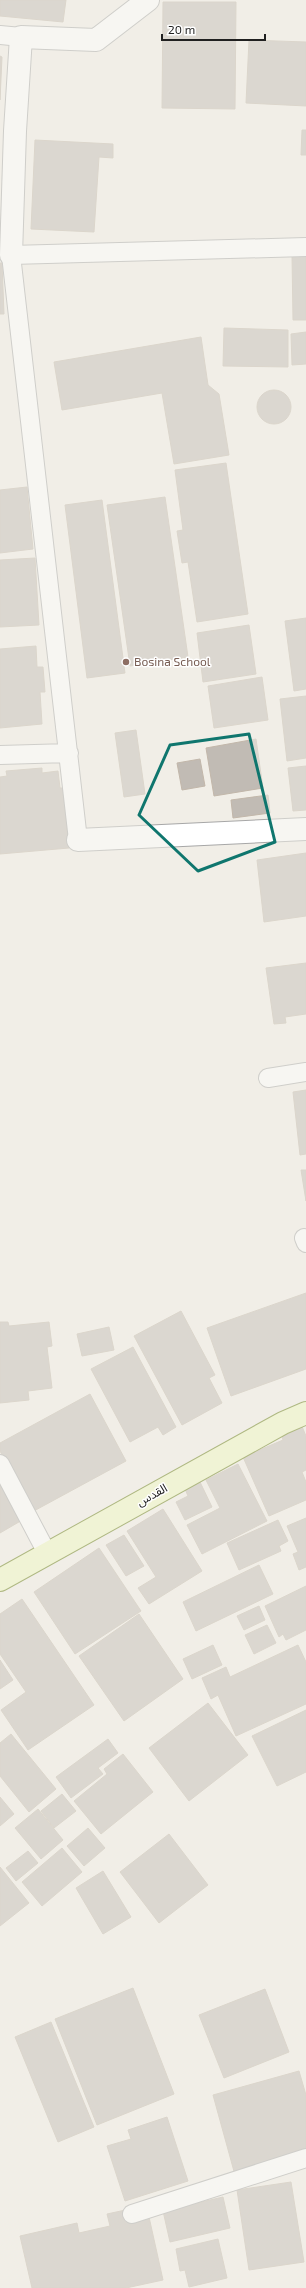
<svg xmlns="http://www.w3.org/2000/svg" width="306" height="2288" font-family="'Exo 2','Noto Sans Arabic',sans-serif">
	<rect width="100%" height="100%" fill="#f1eee7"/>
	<!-- building -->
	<path fill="#c1bbb4" stroke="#c2b7aa" d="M 0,0 L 66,0 L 63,22 L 0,16 Z
		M 163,2 L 236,2 L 235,109 L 162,108 Z
		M 249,40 L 306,42 L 306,106 L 246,103 Z
		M 0,56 L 2,57 L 0,100 Z
		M 302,130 L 306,130 L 306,155 L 301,155 Z
		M 35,140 L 113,144 L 113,158 L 99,157 L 94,232 L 31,229 Z
		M 292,256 L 306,256 L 306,320 L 293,320 Z
		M 0,263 L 2,263 L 4,314 L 0,314 Z
		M 224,328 L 288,330 L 288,367 L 223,366 Z
		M 306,332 L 306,364 L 292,365 L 291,334 Z
		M 201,337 L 208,385 L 219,394 L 229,455 L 174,464 L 162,393 L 62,410 L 54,362 Z
		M257 407a17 17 0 1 1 34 0a17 17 0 1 1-34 0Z
		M 226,463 L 248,614 L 197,622 L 188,562 L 182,563 L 177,531 L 183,530 L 175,470 Z
		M 27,487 L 33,549 L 0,553 L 0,490 Z
		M 165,497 L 188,657 L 130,666 L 107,505 Z
		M 102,500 L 125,673 L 87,678 L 65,505 Z
		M 35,558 L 39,625 L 0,627 L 0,560 Z
		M 306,618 L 306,689 L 294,691 L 285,621 Z
		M 249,625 L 256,674 L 203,682 L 197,633 Z
		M 36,646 L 37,667 L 43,667 L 45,692 L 40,692 L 42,724 L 0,728 L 0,649 Z
		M 262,677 L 268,720 L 214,728 L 208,686 Z
		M 306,696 L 306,758 L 287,761 L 280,699 Z
		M 136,730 L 145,794 L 124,797 L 115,733 Z
		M 256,739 L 263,788 L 214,796 L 206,748 Z
		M 200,759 L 205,786 L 182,790 L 177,763 Z
		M 306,766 L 306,810 L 293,811 L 288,768 Z
		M 42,768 L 42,773 L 58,771 L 60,788 L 63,788 L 69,848 L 0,854 L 0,777 L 7,776 L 6,771 Z
		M 268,795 L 270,813 L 233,818 L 231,800 Z
		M 306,853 L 306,916 L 264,922 L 257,860 Z
		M 306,963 L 306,1014 L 285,1017 L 286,1023 L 274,1024 L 266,968 Z
		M 306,1090 L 306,1154 L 300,1155 L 293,1092 Z
		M 301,1170 L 306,1170 L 306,1201 Z
		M 306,1293 L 306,1369 L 231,1396 L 207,1328 Z
		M 181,1311 L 215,1375 L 209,1378 L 222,1403 L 182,1425 L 134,1336 Z
		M 0,1322 L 8,1322 L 9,1326 L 49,1322 L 52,1346 L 47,1347 L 52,1388 L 28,1391 L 29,1400 L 0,1403 Z
		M 109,1327 L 114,1350 L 82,1356 L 77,1334 Z
		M 133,1347 L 176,1427 L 163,1435 L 158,1427 L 130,1442 L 91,1369 Z
		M 90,1394 L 126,1461 L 32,1512 L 0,1451 L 0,1443 Z
		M 301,1424 L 306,1436 L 306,1470 L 302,1472 L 306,1482 L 306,1500 L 269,1516 L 243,1457 L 283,1440 L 281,1433 Z
		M 238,1464 L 267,1521 L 202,1554 L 187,1525 L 220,1508 L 206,1480 Z
		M 0,1478 L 24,1519 L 0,1533 Z
		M 200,1482 L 212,1507 L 185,1520 L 176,1502 L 188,1496 L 185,1489 Z
		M 163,1509 L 202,1571 L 149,1604 L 138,1588 L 156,1577 L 127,1531 Z
		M 306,1518 L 306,1567 L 299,1570 L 293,1554 L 298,1552 L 287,1526 Z
		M 278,1520 L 288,1541 L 279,1546 L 281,1551 L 239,1570 L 227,1543 Z
		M 124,1535 L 144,1566 L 126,1576 L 106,1545 Z
		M 99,1548 L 141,1611 L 75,1654 L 34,1592 Z
		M 259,1565 L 273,1594 L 196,1631 L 183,1602 Z
		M 306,1586 L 306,1630 L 286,1640 L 283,1634 L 279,1637 L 265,1606 Z
		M 22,1599 L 94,1705 L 28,1750 L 1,1710 L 26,1692 L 0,1654 L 0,1614 Z
		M 259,1606 L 265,1620 L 244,1630 L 237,1616 Z
		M 139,1614 L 183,1679 L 124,1721 L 79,1656 Z
		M 267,1625 L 276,1643 L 254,1654 L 245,1635 Z
		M 213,1645 L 222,1665 L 192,1679 L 183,1659 Z
		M 298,1645 L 306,1662 L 306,1704 L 236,1736 L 218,1695 L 211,1699 L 202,1678 L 226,1667 L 230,1677 Z
		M 0,1660 L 13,1680 L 0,1689 Z
		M 208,1703 L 248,1755 L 189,1801 L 149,1748 Z
		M 306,1710 L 306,1772 L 277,1786 L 252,1736 Z
		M 11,1734 L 56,1789 L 29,1812 L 0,1776 L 0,1743 Z
		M 108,1739 L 118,1753 L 98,1768 L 103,1774 L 71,1798 L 56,1777 Z
		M 123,1754 L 153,1792 L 101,1834 L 74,1801 L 107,1774 L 104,1769 Z
		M 62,1794 L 76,1811 L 54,1828 L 41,1811 Z
		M 0,1797 L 14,1814 L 0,1826 Z
		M 38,1809 L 63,1840 L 41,1859 L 15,1828 Z
		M 88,1828 L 105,1848 L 84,1866 L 67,1846 Z
		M 169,1834 L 208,1885 L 159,1923 L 120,1872 Z
		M 62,1848 L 82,1872 L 42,1906 L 22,1882 Z
		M 28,1851 L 38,1863 L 16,1881 L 6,1868 Z
		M 0,1867 L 29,1903 L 0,1926 Z
		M 103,1871 L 131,1917 L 103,1934 L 76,1888 Z
		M 133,1988 L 174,2094 L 97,2125 L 55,2019 Z
		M 265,1989 L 289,2052 L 224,2078 L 199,2015 Z
		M 51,2022 L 94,2127 L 58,2142 L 15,2037 Z
		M 299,2071 L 306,2095 L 306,2155 L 235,2175 L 213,2095 Z
		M 167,2117 L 188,2181 L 125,2201 L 107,2146 L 131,2139 L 128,2130 Z
		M 291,2182 L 304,2262 L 249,2270 L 237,2190 Z
		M 223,2197 L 230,2228 L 170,2242 L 163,2211 Z
		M 130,2209 L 149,2217 L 163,2280 L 126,2288 L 32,2288 L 20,2236 L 77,2223 L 79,2233 L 110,2226 L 107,2214 Z
		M 218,2239 L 227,2278 L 189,2287 L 185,2270 L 180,2271 L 176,2249 Z"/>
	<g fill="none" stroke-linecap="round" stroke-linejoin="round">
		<!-- service casing -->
		<g stroke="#a7a7a7" stroke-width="20">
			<path id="service" d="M 0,35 L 21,37
				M 0,755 L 69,753
				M 78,840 L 11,255 L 306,247
				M 268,1078 L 306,1072
				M 304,1238 L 306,1243
				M 0,1464 L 47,1553
				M 132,2214 L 306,2158"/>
		</g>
		<!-- minor casing -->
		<g stroke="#a7a7a7" stroke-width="24">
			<path id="minor" d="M 11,255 L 15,131 L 21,37 L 96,40 L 148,0
				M 78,840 L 306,829"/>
		</g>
		<!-- secondary casing -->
		<g stroke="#607608" stroke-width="24">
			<path id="secondary" d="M 0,1580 L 283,1423 L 306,1413"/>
		</g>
		<!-- service -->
		<use href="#service" stroke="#fff" stroke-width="18"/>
		<!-- minor -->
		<use href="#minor" stroke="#fff" stroke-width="22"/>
		<!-- secondary -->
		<use href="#secondary" stroke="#eff8be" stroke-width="22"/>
	</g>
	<!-- marked area -->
	<path d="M0 0H306V2288H0ZM 249,734 L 275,842 L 198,871 L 139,815 L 170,745 Z" fill="#f1eee7" fill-opacity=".55" fill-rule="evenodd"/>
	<path fill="none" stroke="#0f766e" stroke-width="3" stroke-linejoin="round" d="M 249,734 L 275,842 L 198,871 L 139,815 L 170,745 Z"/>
	<!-- markers -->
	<circle fill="#8d6e63" stroke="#fff" stroke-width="1.5" cx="126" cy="662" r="4"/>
	<g text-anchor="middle" stroke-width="3" stroke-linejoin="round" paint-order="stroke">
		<!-- education labels -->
		<g font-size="12" fill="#785e54" stroke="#fff" text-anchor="start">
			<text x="134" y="666">Bosina School</text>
		</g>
		<!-- street labels -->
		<g font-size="12" fill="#202020" stroke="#fff">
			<text transform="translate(152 1495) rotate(-29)" y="4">القدس</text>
		</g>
	</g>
	<!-- scale -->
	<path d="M162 34v6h103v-6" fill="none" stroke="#202020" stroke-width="2"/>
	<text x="168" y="34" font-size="12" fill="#202020" stroke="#ffffff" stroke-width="3" paint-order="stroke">20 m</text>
</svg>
